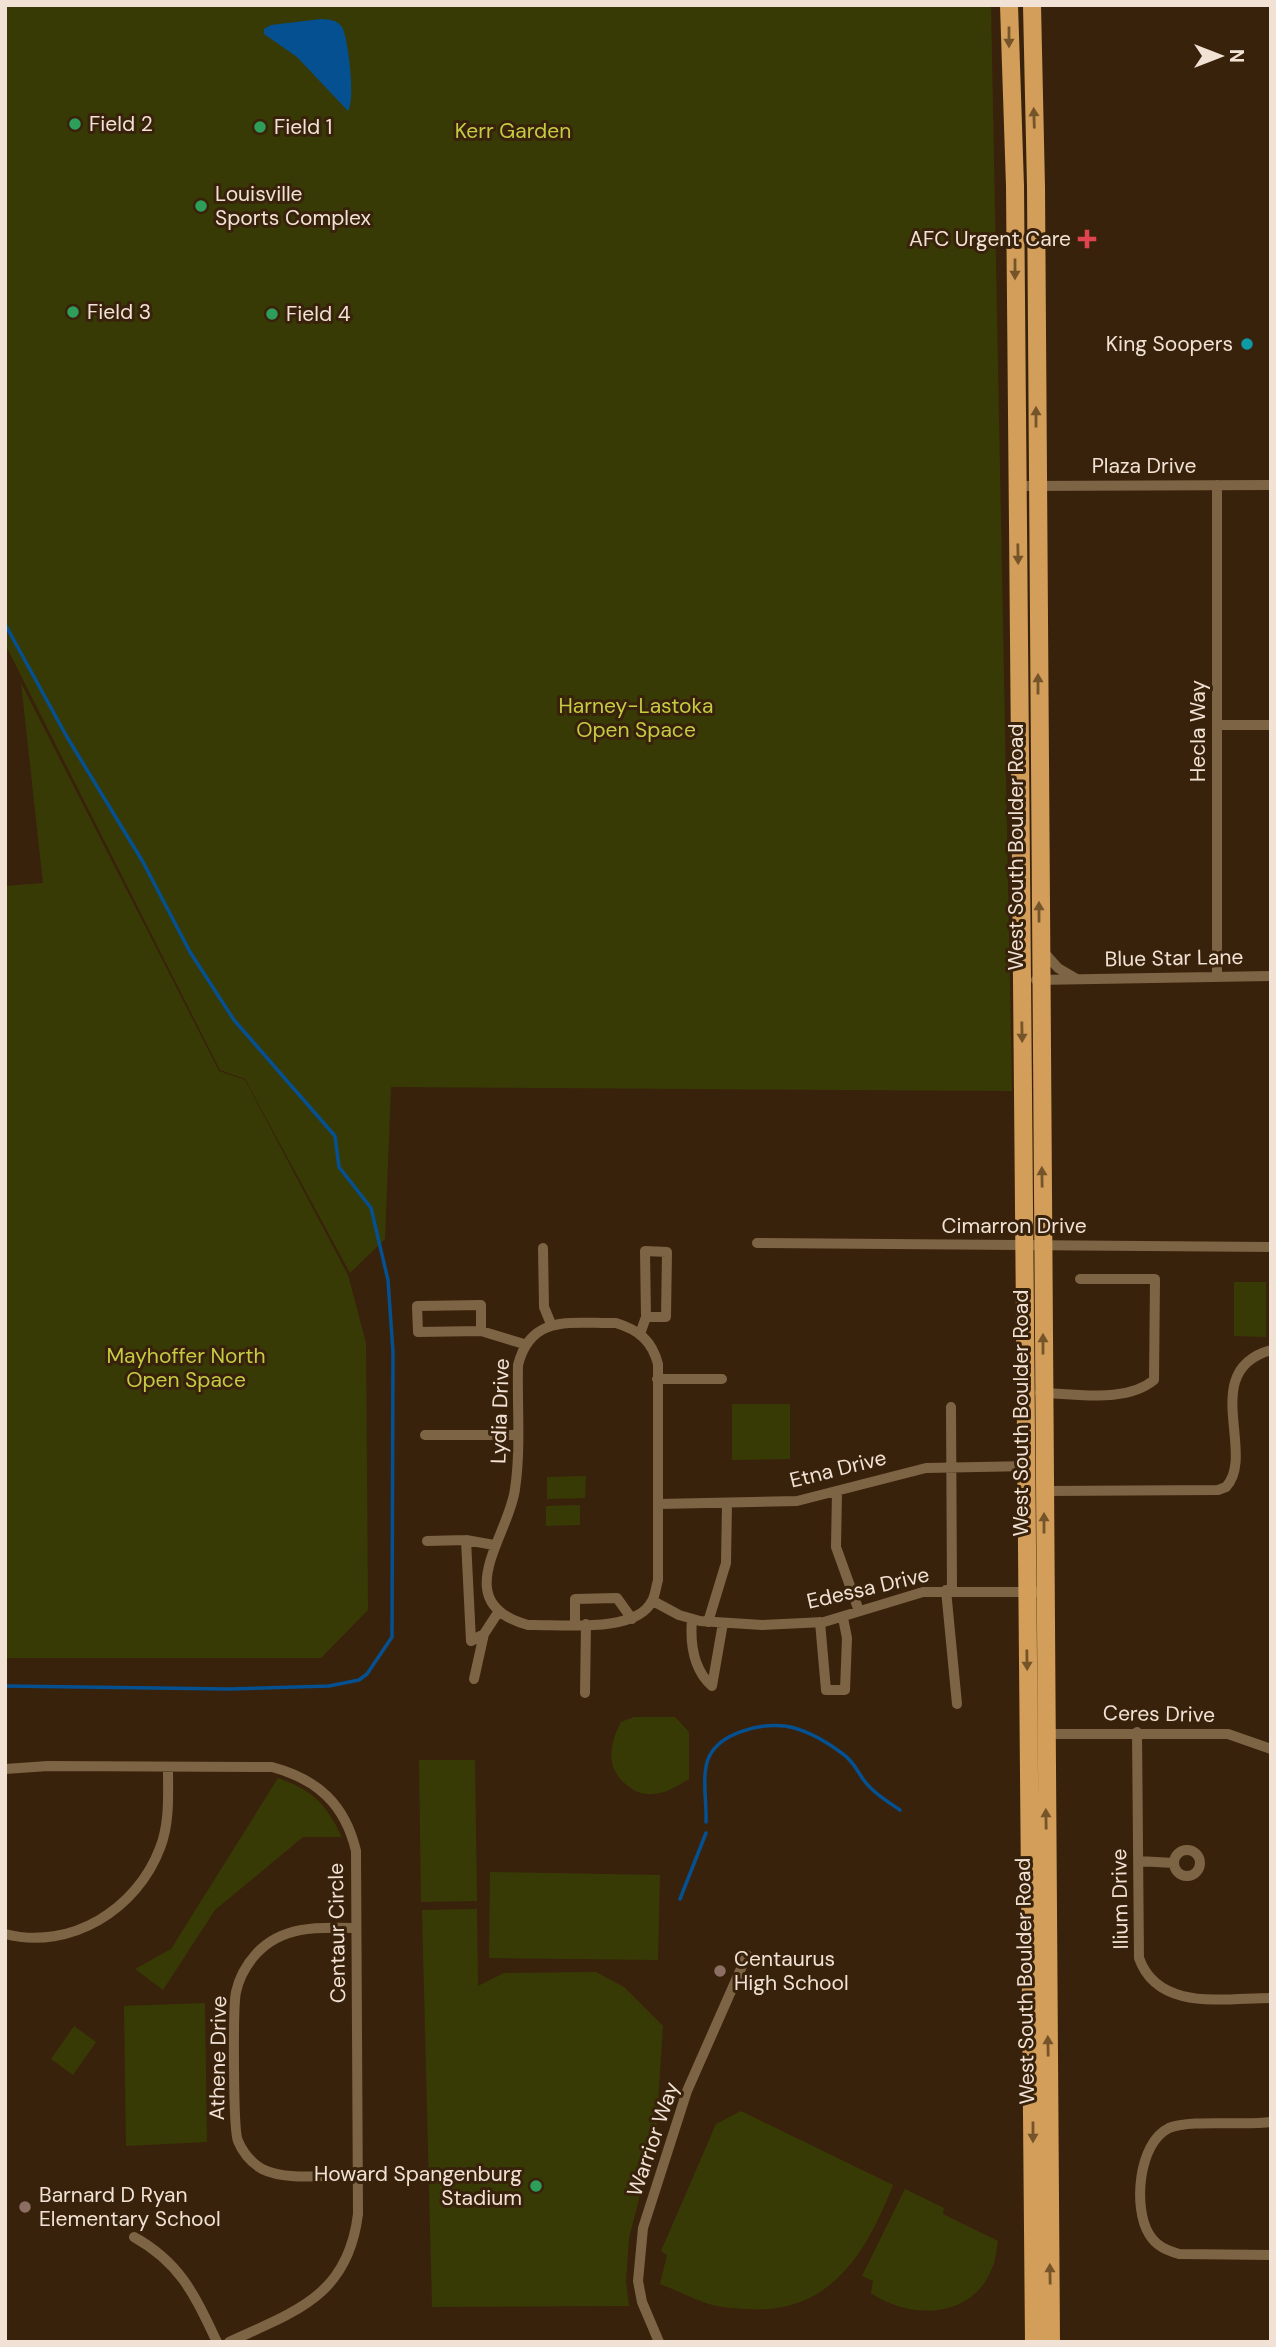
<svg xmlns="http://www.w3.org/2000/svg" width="1276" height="2347" font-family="'DM Sans',sans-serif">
	<rect width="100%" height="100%" fill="#39220b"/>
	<!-- green -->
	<path fill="#383a06" d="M 5,5 L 991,5 L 1012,1091 L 391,1087 L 385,1239 L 350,1273 L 245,1079 L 220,1070 L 5,644 Z
		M 21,683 L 219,1071 L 245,1080 L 348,1275 L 366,1343 L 368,1610 L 321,1658 L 5,1658 L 5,886 L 43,883 Z
		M 1234,1282 L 1266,1282 L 1266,1337 L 1234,1336 Z
		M 732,1404 L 790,1404 L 790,1459 L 732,1460 Z
		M 586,1476 L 585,1498 L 547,1499 L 547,1477 Z
		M 580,1505 L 580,1525 L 546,1526 L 546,1506 Z
		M 634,1717 L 675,1717 L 689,1732 L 689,1779 C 677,1786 667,1793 653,1794 C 644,1795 635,1792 628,1786 C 605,1769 609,1745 621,1722 Z
		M 419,1760 L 475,1760 L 477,1901 L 421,1902 Z
		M 278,1778 C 314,1791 325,1803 342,1837 L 303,1837 L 215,1910 L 163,1990 L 135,1969 L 171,1949 Z
		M 490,1872 L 660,1875 L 658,1960 L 489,1958 Z
		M 477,1909 L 478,1986 L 504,1973 L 596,1972 L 624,1987 L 663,2026 L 656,2133 L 629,2238 L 626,2281 L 629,2306 L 432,2307 L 422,1910 Z
		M 205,2003 L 207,2142 L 126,2146 L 124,2006 Z
		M 74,2026 L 96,2042 L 73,2075 L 51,2059 Z
		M 741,2111 L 893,2185 C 866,2254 829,2315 747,2309 C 735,2308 721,2308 709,2304 C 693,2299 676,2290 660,2284 L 667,2255 L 661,2251 L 716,2124 Z
		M 905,2189 L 944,2208 L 943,2214 L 998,2241 C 996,2250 996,2260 992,2268 C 973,2319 910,2320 871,2293 L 873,2281 L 862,2276 Z"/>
	<!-- water -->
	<path fill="#045091" d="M 321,19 C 330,20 336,19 342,27 C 348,37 356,101 348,111 L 297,57 L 264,34 L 264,29 L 271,25 Z"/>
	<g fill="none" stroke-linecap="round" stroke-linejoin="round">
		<!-- stream -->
		<path stroke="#045091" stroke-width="3.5" d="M 5,624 L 67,737 L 143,862 L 190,952 L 234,1020 L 335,1136 L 339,1167 L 371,1208 L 388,1280 L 393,1352 L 392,1637 L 367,1674 L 359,1680 L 329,1686 L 230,1689 L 5,1686
			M 706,1822 C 707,1803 701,1774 709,1757 C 720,1733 760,1723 785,1726 C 805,1729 827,1742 843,1754 C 853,1761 856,1769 863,1779 C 872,1792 887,1801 900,1810
			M 680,1899 L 706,1833"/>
		<!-- street -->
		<path stroke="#7d6444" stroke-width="10" d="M 1018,486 L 1271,485
			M 1218,725 L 1271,725
			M 1042,950 L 1058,968 L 1075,978
			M 1217,976 L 1217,485
			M 1036,980 L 1271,976
			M 757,1243 L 1271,1247
			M 543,1248 L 544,1307 L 551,1324
			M 616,1323 C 639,1330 652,1341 658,1364 L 658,1580 C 656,1587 655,1596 652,1601 C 636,1634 560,1624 528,1625 C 447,1603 509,1536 515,1489 C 521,1449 517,1406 518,1365 C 531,1313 572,1324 616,1323 Z
			M 481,1331 L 481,1305 L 417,1306 L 418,1332 L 481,1331 L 524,1344
			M 640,1334 L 646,1317 L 645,1251 L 667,1252 L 666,1317 L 646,1317
			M 657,1379 L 722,1379
			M 1040,1393 C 1075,1393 1125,1404 1154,1380 L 1155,1279 L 1080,1279
			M 951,1407 L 952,1591
			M 425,1435 L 517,1435
			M 837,1491 L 836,1547 L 859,1611
			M 1045,1491 L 1218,1490 L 1226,1487 C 1257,1454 1198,1370 1271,1350
			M 658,1504 L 797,1501 L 926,1468 L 1026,1466
			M 466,1540 L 471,1641 L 484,1634 L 499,1611
			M 427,1541 L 466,1540 L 494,1545
			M 946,1590 L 957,1704
			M 653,1601 L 679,1615 L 700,1621 L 762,1625 L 824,1622 L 923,1592 L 1044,1592
			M 692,1619 C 690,1643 693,1669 712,1686 L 723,1623
			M 708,1622 L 726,1563 L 727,1503
			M 820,1622 L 826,1690 L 845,1690 L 847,1638 L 843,1618
			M 575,1624 L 575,1599 L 617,1598 L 632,1619
			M 474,1679 L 484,1634
			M 585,1693 L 586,1624
			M 1137,1732 L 1139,1958 C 1158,2012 1225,1998 1271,1998
			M 1045,1734 L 1228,1734 L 1271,1749
			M 5,1769 L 48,1766 L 272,1767 C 317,1779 345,1804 356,1851 L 358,2214 C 348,2296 296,2311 229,2342
			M1174 1863a13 13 0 1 1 26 0a13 13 0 1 1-26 0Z
			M 1138,1861 L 1174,1863
			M 356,1928 C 319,1927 282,1925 256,1954 C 247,1964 239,1978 236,1992 C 233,2005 233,2131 238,2141 C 243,2153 252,2163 262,2169 C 288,2182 330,2174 358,2175
			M 5,1934 C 71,1951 137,1909 160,1848 C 170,1823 168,1794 168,1768
			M 1271,2122 C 1244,2126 1191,2119 1169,2128 C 1138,2143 1133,2208 1149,2234 C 1156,2246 1166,2250 1179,2254 L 1271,2255
			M 134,2237 C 181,2263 195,2296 217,2342
			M 659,2342 L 642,2302 L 638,2281 L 643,2228 L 687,2091 L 747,1955"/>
		<!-- primary -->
		<path stroke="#d29e59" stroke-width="18" d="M 1009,5 L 1015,186 L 1034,2342
			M 1032,5 L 1036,187 L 1051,2342"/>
	</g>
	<!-- one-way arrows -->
	<defs><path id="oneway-solid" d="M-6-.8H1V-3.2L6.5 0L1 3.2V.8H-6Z" transform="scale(1.75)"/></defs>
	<g fill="#76542a">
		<use href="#oneway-solid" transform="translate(1009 37) rotate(90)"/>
		<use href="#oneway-solid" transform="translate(1034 118) rotate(-92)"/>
		<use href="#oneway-solid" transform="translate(1015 269) rotate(90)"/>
		<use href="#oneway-solid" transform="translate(1036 417) rotate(-90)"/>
		<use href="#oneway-solid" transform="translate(1018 554) rotate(89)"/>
		<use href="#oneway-solid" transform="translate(1038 684) rotate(-90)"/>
		<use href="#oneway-solid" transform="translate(1039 912) rotate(-90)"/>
		<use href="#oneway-solid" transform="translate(1022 1032) rotate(89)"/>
		<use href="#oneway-solid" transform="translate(1042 1177) rotate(-91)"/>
		<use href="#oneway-solid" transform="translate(1043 1344) rotate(-90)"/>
		<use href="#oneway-solid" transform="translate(1044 1523) rotate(-90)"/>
		<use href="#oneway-solid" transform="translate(1027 1660) rotate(89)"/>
		<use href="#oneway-solid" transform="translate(1046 1819) rotate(-91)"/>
		<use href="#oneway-solid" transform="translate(1048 2046) rotate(-91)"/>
		<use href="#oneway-solid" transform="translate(1033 2132) rotate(90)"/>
		<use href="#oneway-solid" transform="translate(1050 2274) rotate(-91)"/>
	</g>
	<!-- markers -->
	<g fill="#2e9e5b" stroke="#39220b" stroke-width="2.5">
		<circle cx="75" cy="124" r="7"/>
		<circle cx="260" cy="127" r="7"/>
		<circle cx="201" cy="206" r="7"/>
		<circle cx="73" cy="312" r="7"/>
		<circle cx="272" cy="314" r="7"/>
		<circle cx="536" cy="2186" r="7"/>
	</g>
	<path fill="#e0444e" stroke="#39220b" stroke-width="2.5" d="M1083.5 228.5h7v7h7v7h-7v7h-7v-7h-7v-7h7z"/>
	<circle fill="#0f9aa8" stroke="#39220b" stroke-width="2.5" cx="1247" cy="344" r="7"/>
	<g fill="#8d6e63" stroke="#39220b" stroke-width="2.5">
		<circle cx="720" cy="1971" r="7"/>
		<circle cx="25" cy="2207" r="7"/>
	</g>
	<g text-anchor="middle" stroke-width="6" stroke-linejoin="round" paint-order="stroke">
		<!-- poi labels -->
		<g font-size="21" fill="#f1e2d5" stroke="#39220b" text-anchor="start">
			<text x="89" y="131">Field 2</text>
			<text x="274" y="134">Field 1</text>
			<text x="215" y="201">Louisville<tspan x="215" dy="24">Sports Complex</tspan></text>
			<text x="1071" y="246" text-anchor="end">AFC Urgent Care</text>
			<text x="87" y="319">Field 3</text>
			<text x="286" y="321">Field 4</text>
			<text x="1233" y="351" text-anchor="end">King Soopers</text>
			<text x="734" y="1966">Centaurus<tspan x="734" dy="24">High School</tspan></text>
			<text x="522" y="2181" text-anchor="end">Howard Spangenburg<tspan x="522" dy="24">Stadium</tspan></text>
			<text x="39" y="2202">Barnard D Ryan<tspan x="39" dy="24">Elementary School</tspan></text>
		</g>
		<!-- park labels -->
		<g font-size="21" fill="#c5cc43" stroke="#39220b">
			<text x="513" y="138">Kerr Garden</text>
			<text x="636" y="713">Harney-Lastoka<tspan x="636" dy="24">Open Space</tspan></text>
			<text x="186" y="1363">Mayhoffer North<tspan x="186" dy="24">Open Space</tspan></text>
		</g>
		<!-- street labels -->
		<g font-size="21" fill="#f1e2d5" stroke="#39220b">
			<text x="1144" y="473">Plaza Drive</text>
			<text transform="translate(1198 731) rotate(-90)" y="7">Hecla Way</text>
			<text transform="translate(1016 847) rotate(-90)" y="7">West South Boulder Road</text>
			<text transform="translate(1174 958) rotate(-1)" y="7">Blue Star Lane</text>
			<text x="1014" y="1233">Cimarron Drive</text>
			<text transform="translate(500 1411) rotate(-88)" y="7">Lydia Drive</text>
			<text transform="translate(1021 1413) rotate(-90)" y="7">West South Boulder Road</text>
			<text transform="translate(838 1469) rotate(-14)" y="7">Etna Drive</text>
			<text transform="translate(868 1588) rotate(-13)" y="7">Edessa Drive</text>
			<text transform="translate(1159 1714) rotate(1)" y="7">Ceres Drive</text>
			<text transform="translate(1120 1899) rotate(-91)" y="7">Ilium Drive</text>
			<text transform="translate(337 1933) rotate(-91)" y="7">Centaur Circle</text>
			<text transform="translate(1025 1981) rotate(-91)" y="7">West South Boulder Road</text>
			<text transform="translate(218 2058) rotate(-89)" y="7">Athene Drive</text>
			<text transform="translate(653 2139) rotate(-71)" y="7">Warrior Way</text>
		</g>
	</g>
	<!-- border -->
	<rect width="1276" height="2347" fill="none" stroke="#f1e2d5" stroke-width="14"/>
	<!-- north arrow -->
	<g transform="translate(1220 56) rotate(90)" stroke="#39220b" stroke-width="5" paint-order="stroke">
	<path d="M0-5L12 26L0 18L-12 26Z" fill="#f1e2d5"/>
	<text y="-10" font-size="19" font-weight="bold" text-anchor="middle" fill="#f1e2d5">N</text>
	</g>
</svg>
